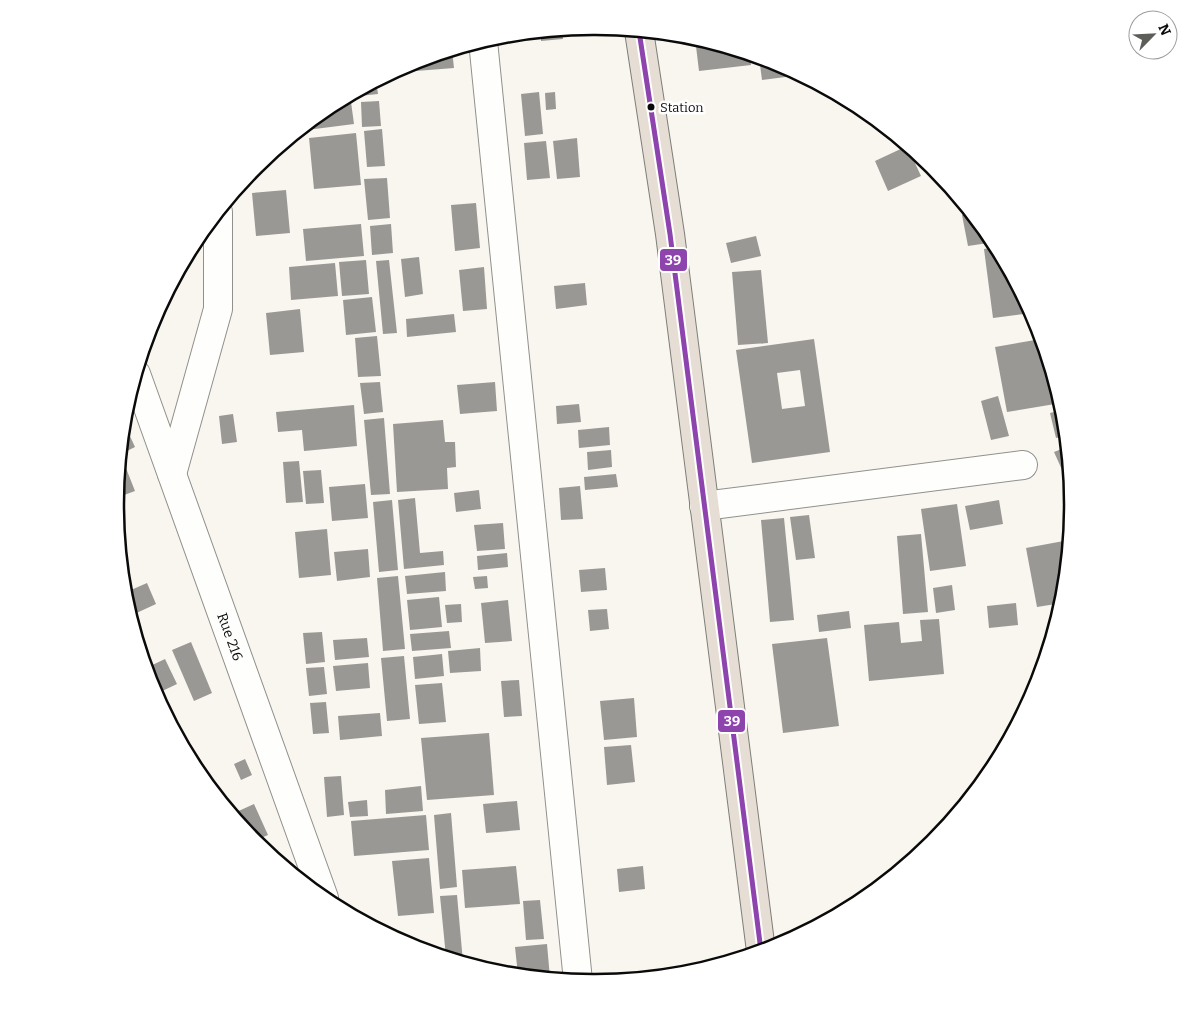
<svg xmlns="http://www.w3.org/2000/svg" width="1188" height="1009" font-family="Bitter,serif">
	<rect width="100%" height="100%" fill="#f8f6ee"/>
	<!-- building -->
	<path fill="#9a9894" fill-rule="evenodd" d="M 562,29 L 563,39 L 541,41 L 541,32 Z
		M 695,38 L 750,54 L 751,65 L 699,71 Z
		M 452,50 L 454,68 L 403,72 L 402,67 L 411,63 Z
		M 759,57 L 777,63 L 801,75 L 762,80 Z
		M 376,81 L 378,94 L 359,96 L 358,91 Z
		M 539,92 L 543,134 L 525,136 L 521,94 Z
		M 555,92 L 556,109 L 546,110 L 545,93 Z
		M 379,101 L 381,126 L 362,127 L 361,102 Z
		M 351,102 L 354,124 L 307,130 L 306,125 L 329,107 L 334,104 Z
		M 382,129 L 385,166 L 367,167 L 364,131 Z
		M 356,133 L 361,185 L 314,189 L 309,138 Z
		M 577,138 L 580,177 L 557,179 L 553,141 Z
		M 546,141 L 550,178 L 527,180 L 524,143 Z
		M 907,146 L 921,176 L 888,191 L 875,161 Z
		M 387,178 L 390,218 L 368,220 L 364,179 Z
		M 286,190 L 290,233 L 256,236 L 252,193 Z
		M 476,203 L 480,248 L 455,251 L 451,205 Z
		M 971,214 L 986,232 L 988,243 L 968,246 L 962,215 Z
		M 361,224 L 364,256 L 306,261 L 303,229 Z
		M 391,224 L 393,253 L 372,255 L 370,226 Z
		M 756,236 L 761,256 L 731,263 L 726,243 Z
		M 996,247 L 1005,264 L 1031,313 L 993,318 L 984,249 Z
		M 419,257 L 423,294 L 405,297 L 401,259 Z
		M 366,260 L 369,294 L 342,296 L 339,262 Z
		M 389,260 L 397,333 L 383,334 L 376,261 Z
		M 335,263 L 338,296 L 291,300 L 289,267 Z
		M 484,267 L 487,309 L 463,311 L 459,270 Z
		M 761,270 L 768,343 L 738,345 L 732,272 Z
		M 585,283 L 587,305 L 556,309 L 554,286 Z
		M 372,297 L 376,332 L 346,335 L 343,300 Z
		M 300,309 L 304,352 L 270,355 L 266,313 Z
		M 454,314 L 456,332 L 407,337 L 406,319 Z
		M 377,336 L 381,376 L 358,377 L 355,338 Z
		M 814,339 L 830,452 L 752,463 L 736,350 ZM 800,370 L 805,406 L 782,409 L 777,373 Z
		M 1041,339 L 1061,403 L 1007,412 L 995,347 Z
		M 380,382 L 383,412 L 364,414 L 360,383 Z
		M 495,382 L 497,411 L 460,414 L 457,385 Z
		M 998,396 L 1009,436 L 991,440 L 981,401 Z
		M 579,404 L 581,422 L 557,424 L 556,406 Z
		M 354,405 L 357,446 L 304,451 L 302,430 L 278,432 L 276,412 Z
		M 1063,410 L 1066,436 L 1056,438 L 1050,413 Z
		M 233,414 L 237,442 L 222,444 L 219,416 Z
		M 384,418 L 390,494 L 371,495 L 364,420 Z
		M 443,420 L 445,442 L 455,442 L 456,467 L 447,468 L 448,489 L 397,492 L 393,424 Z
		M 609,427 L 610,445 L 579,448 L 578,430 Z
		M 129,434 L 135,447 L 121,454 L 122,437 Z
		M 1067,447 L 1070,480 L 1067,481 L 1054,452 Z
		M 611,450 L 612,467 L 588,470 L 587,452 Z
		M 122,458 L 135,491 L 116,498 L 120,459 Z
		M 299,461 L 303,502 L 286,503 L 283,462 Z
		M 321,470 L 324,503 L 306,504 L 303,471 Z
		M 616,474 L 618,487 L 585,490 L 584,477 Z
		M 365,484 L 368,518 L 332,521 L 329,487 Z
		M 580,486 L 583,519 L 561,520 L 559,488 Z
		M 479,490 L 481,509 L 456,512 L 454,493 Z
		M 415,498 L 420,553 L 443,551 L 444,565 L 404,569 L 398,500 Z
		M 392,500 L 398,570 L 379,572 L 373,502 Z
		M 999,500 L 1003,524 L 970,530 L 965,506 Z
		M 957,504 L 966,566 L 930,571 L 921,509 Z
		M 117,513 L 124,529 L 118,532 Z
		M 809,515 L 815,558 L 796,560 L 790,517 Z
		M 784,518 L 794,620 L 770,622 L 761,520 Z
		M 503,523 L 505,549 L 477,551 L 474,525 Z
		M 327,529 L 331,575 L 299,578 L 295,532 Z
		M 921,534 L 928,612 L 903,614 L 897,536 Z
		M 1069,540 L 1062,603 L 1037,607 L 1026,548 Z
		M 368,549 L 370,577 L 337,581 L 334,552 Z
		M 507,553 L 508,567 L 478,570 L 477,556 Z
		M 605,568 L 607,590 L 581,592 L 579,570 Z
		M 445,572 L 446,591 L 407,594 L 405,576 Z
		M 398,576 L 405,649 L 383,651 L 377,578 Z
		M 487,576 L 488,588 L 475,589 L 473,577 Z
		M 147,583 L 156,604 L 130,616 L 124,593 Z
		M 952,585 L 955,610 L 936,613 L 933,588 Z
		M 439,597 L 442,627 L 410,630 L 407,600 Z
		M 508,600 L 512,641 L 485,643 L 481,603 Z
		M 1016,603 L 1018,625 L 989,628 L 987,606 Z
		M 461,604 L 462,622 L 447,623 L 445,605 Z
		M 607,609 L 609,629 L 590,631 L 588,610 Z
		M 849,611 L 851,628 L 819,632 L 817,615 Z
		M 939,619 L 944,674 L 869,681 L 864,625 L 899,622 L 901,643 L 922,641 L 920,620 Z
		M 449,631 L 451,648 L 412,651 L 410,634 Z
		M 322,632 L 325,662 L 306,664 L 303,633 Z
		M 367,638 L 369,657 L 335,660 L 333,640 Z
		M 827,638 L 839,726 L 783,733 L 772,644 Z
		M 191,642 L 212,693 L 194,701 L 172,650 Z
		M 480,648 L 481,671 L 450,673 L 448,651 Z
		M 442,654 L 444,676 L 415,679 L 413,657 Z
		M 404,656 L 410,719 L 387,721 L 381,658 Z
		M 165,659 L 177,684 L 156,694 L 146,668 Z
		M 368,663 L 370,688 L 336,691 L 333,666 Z
		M 324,667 L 327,694 L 309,696 L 306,668 Z
		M 519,680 L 522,716 L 504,717 L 501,681 Z
		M 442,683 L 446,722 L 419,724 L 415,685 Z
		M 634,698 L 637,737 L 604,740 L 600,701 Z
		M 326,702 L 329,733 L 313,734 L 310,703 Z
		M 380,713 L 382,736 L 340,740 L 338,716 Z
		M 489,733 L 494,795 L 427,800 L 421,738 Z
		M 631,745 L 635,782 L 607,785 L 604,747 Z
		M 245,759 L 252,775 L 241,780 L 234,764 Z
		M 341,776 L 344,815 L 327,817 L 324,777 Z
		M 421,786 L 423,811 L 386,814 L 385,790 Z
		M 367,800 L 368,816 L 350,817 L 348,802 Z
		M 517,801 L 520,830 L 486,833 L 483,804 Z
		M 254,804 L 268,835 L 254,841 L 232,814 Z
		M 451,813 L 457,887 L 440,889 L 434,815 Z
		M 426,815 L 429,850 L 354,856 L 351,821 Z
		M 266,841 L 274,857 L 258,844 Z
		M 429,858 L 434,913 L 398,916 L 392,861 Z
		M 516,866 L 520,904 L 465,908 L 462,870 Z
		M 643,866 L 645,889 L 619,892 L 617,869 Z
		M 457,895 L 463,962 L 446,957 L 440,896 Z
		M 540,900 L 544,939 L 526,940 L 523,901 Z
		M 547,944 L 550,978 L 518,975 L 515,947 Z"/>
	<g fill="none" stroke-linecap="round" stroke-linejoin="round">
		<!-- street casing -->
		<g stroke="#91908d" stroke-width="30">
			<g id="street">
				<path d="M 483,41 L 578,981"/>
				<path id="s1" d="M 136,374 L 324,898"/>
				<path d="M 172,474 L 218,309 L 218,212"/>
				<path d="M 704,506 L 1023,465"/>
			</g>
		</g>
		<!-- highway casing -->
		<g stroke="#7e7e7a" stroke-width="30">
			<path id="highway" d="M 639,31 L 670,234 L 761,951"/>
		</g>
		<!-- street -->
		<use href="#street" stroke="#fefefc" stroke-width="28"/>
		<!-- highway -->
		<use href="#highway" stroke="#e6ded4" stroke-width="28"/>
		<!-- bus-1 casing -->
		<g stroke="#fff" stroke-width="9">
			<path id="bus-1" d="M 639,31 L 670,234 L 761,951"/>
		</g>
		<!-- bus-1 -->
		<use href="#bus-1" stroke="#8e44ad" stroke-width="5"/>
	</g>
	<!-- markers -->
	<circle fill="#0a0a0a" stroke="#fff" stroke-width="2" cx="651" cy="107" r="4.5"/>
	<g text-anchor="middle" stroke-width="5" stroke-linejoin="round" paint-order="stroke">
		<!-- bus labels -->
		<g font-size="13" fill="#0a0a0a" stroke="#fff" text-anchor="start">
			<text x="660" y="112">Station</text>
		</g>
		<!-- street labels -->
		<g font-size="14" fill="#0a0a0a" stroke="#fff">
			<text dy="5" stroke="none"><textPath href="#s1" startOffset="279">Rue 216</textPath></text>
		</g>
	</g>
	<!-- crop -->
	<path d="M0 0H1188V1009H0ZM593 35H595A469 469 0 0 1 1064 504V505A469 469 0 0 1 595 974H593A469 469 0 0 1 124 505V504A469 469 0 0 1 593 35Z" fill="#fff" fill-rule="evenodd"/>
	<path fill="none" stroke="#0a0a0a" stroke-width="2.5" d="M593 35H595A469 469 0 0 1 1064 504V505A469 469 0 0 1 595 974H593A469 469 0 0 1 124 505V504A469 469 0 0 1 593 35Z"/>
	<g stroke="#fff" stroke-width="2">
		<rect x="659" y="248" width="29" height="24" rx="5" fill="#8e44ad"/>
		<rect x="717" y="709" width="29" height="24" rx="5" fill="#8e44ad"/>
	</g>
	<g font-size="14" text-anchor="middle" font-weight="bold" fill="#fff">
		<text x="673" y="265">39</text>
		<text x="732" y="726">39</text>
	</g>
	<!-- north arrow -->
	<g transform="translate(1153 35) rotate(66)"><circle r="24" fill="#ffffff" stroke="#9d9d9d"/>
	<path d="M0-4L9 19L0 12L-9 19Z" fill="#5d5d5a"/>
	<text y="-8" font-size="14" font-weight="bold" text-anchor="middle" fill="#0a0a0a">N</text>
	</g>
</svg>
